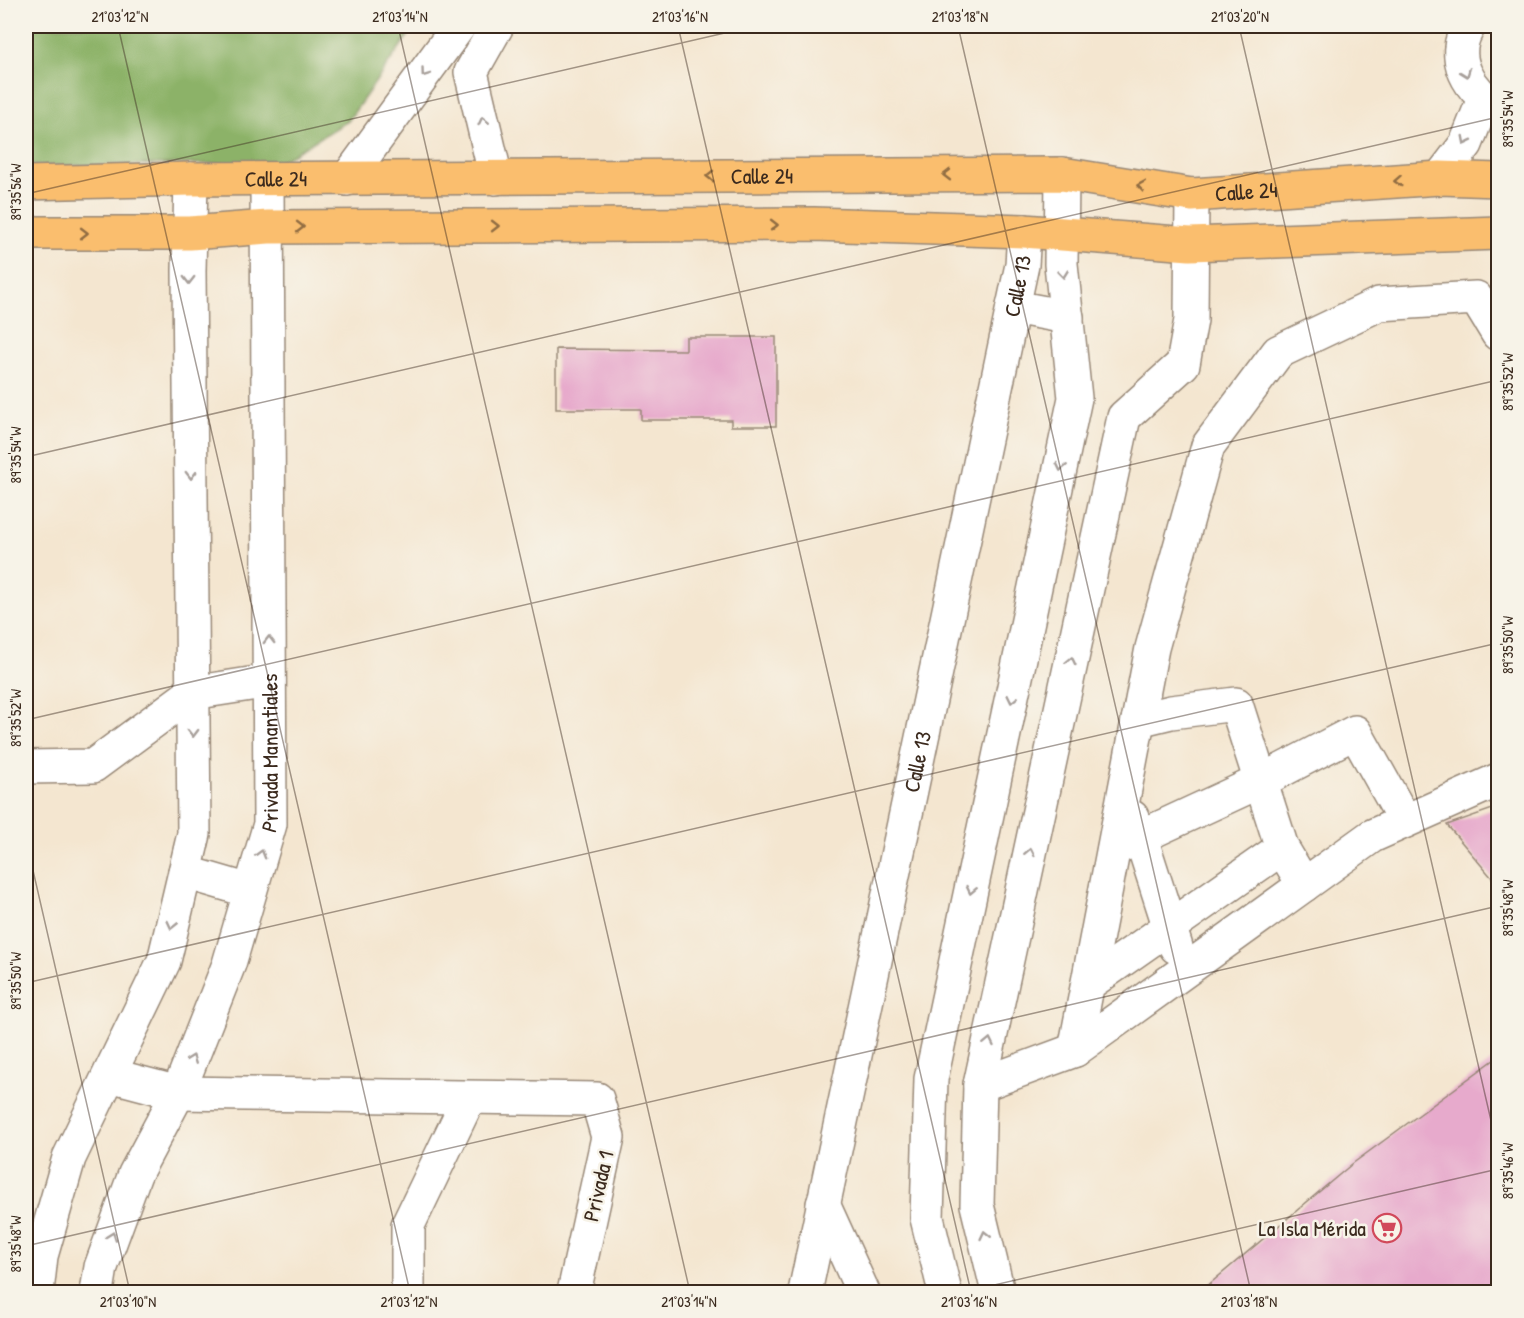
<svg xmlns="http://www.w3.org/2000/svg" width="1524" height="1318" font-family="'Patrick Hand',sans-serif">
	<rect width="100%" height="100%" fill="#f7f3e8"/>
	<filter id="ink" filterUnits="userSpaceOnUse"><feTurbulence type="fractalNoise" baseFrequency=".0167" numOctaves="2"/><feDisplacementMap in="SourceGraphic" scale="12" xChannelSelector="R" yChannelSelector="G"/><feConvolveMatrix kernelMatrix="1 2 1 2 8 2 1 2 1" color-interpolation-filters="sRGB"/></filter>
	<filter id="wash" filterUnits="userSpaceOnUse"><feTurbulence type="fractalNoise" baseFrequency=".008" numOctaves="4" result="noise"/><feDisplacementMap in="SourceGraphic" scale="24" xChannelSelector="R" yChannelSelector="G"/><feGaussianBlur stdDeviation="1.35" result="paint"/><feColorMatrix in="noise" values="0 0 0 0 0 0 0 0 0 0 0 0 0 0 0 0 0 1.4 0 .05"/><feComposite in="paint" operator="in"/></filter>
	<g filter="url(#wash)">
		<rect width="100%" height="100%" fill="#f4e6d0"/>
		<!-- forest -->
		<path fill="#8cb268" stroke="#646e43" stroke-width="1.5" d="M 26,26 L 415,26 L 348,121 L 278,163 L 26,166 Z"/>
		<g id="blocks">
			<!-- building -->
			<path fill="#e7aacc" d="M 686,337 L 776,337 L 776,426 L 731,426 L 731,420 L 641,420 L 641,409 L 556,409 L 556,349 L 686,350 Z
				M 1498,807 L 1498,885 L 1447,825 Z
				M 1498,1057 L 1498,1292 L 1200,1292 L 1352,1164 Z"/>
		</g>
	</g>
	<g filter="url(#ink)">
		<use href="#blocks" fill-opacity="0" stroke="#988877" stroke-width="1.5"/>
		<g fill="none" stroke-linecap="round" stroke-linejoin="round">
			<!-- minor casing -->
			<g stroke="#988877" stroke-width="36">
				<g id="minor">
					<path d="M 1469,26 C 1448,57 1470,92 1498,107"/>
					<path d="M 496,178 L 471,72 L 497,26"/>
					<path d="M 1440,178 L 1466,144 L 1484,99"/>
					<path d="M 347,179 L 459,26"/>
					<path d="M 1013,307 L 1067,317"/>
					<path d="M 1138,720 L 1171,712 L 1236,704 L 1282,848 L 1304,885"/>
					<path d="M 26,767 L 93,766 L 192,693 L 269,681"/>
					<path d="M 1132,817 L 1141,838 L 1176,947"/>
					<path d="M 1114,849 L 1261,781 L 1355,732 L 1405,821"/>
					<path d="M 185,872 L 250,891"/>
					<path d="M 1088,984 L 1282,848"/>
					<path d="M 1075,1050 L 1152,648 L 1208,446 L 1278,352 L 1379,304 L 1476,298 L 1498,334"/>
					<path d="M 110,1075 L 178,1093 L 597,1099 L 608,1137 L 574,1292"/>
					<path d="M 980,1085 L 1075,1050 L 1372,836 L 1498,780"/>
					<path d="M 823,1204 L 863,1292"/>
					<path d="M 37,1292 L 41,1256 L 69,1158 L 164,961 L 194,834 L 189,271 L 191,179"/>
					<path id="s1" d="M 97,1292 L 101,1267 L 135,1174 L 178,1093 L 229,964 L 270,824 L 267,180"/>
					<path d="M 408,1292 L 408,1225 L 469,1098"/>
					<path id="s2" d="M 805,1292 L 1013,307 L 1022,265 L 1024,231"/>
					<path d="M 945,1292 L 927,1218 L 931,1079 L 1075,398 L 1061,264 L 1062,174"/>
					<path d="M 998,1292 L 977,1205 L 980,1085 L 1124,417 L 1183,364 L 1191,320 L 1192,195"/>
				</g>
			</g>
			<!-- major casing -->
			<g stroke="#988877" stroke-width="36">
				<g id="major">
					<path id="s3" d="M 26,183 L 191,179 L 1062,174 L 1192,195 L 1440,178 L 1498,180"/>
					<path d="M 26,233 L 190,233 L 268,227 L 814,224 L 1024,231 L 1190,244 L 1498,233"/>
				</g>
			</g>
			<!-- minor -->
			<use href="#minor" stroke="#fff" stroke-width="33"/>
			<!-- major -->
			<use href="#major" stroke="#fabe6e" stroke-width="33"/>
		</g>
		<!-- one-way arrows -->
		<defs><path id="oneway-chevron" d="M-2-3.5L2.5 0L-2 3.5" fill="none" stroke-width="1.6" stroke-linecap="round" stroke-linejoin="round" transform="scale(1.5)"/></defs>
		<g stroke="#a79f9a">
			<use href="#oneway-chevron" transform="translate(425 73) rotate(126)"/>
			<use href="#oneway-chevron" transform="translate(1466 73) rotate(69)"/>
			<use href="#oneway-chevron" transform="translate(483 121) rotate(-103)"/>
			<use href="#oneway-chevron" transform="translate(1466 141) rotate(117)"/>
			<use href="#oneway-chevron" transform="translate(1063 274) rotate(84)"/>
			<use href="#oneway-chevron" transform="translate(189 280) rotate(90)"/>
			<use href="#oneway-chevron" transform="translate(1061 467) rotate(102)"/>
			<use href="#oneway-chevron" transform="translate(191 475) rotate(90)"/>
			<use href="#oneway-chevron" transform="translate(269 640) rotate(-90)"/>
			<use href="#oneway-chevron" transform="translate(1071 661) rotate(-78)"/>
			<use href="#oneway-chevron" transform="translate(1012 699) rotate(102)"/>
			<use href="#oneway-chevron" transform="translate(193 733) rotate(89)"/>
			<use href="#oneway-chevron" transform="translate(1030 852) rotate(-78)"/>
			<use href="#oneway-chevron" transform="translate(261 854) rotate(-74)"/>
			<use href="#oneway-chevron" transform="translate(971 890) rotate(102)"/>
			<use href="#oneway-chevron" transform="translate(172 925) rotate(103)"/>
			<use href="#oneway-chevron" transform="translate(989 1042) rotate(-78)"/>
			<use href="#oneway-chevron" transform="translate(192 1059) rotate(-69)"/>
			<use href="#oneway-chevron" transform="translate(985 1235) rotate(-103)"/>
			<use href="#oneway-chevron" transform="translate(112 1236) rotate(-70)"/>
		</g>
		<g stroke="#916d42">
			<use href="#oneway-chevron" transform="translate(947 175) rotate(180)"/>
			<use href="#oneway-chevron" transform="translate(710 176) rotate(180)"/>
			<use href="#oneway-chevron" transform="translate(1398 181) rotate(176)"/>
			<use href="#oneway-chevron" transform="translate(1141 186) rotate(-171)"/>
			<use href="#oneway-chevron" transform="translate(774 225)"/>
			<use href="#oneway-chevron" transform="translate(495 226)"/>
			<use href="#oneway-chevron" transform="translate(300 227)"/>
			<use href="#oneway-chevron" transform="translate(84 233)"/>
		</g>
	</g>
	<!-- ticks -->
	<path fill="none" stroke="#3b2a1e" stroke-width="1.5" stroke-opacity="0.45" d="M 118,26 L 410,1292M 398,26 L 690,1292M 678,26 L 971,1292M 958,26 L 1251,1292M 1239,26 L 1498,1151M 26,194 L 755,26M 26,457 L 1498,117M 26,720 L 1498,380M 26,840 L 130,1292M 26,983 L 1498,643M 26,1246 L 1498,906M 964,1292 L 1498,1169"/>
	<!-- icons -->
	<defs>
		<g id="supermarket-ring" transform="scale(1.5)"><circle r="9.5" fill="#f7f3e8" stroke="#d1495b" stroke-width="1.5"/><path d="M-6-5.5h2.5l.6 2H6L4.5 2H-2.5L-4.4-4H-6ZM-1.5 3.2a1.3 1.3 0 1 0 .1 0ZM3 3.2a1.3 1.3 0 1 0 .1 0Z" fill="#d1495b"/></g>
	</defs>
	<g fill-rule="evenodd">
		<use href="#supermarket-ring" x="1387" y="1228"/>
	</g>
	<g text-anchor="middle" stroke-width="5" stroke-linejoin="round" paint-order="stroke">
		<!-- street labels -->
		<g font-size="22" fill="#3b2a1e" stroke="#f7f3e8">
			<text dy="8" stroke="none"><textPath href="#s3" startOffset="736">Calle 24</textPath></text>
			<text dy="8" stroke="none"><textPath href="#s3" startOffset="250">Calle 24</textPath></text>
			<text dy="8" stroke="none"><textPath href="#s3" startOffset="1222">Calle 24</textPath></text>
			<text dy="8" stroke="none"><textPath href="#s2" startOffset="1028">Calle 13</textPath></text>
			<text dy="8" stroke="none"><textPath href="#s1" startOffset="572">Privada Manantiales</textPath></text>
			<text dy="8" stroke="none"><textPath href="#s2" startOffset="542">Calle 13</textPath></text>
			<text transform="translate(598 1186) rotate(-77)" y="8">Privada 1</text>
		</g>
		<!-- poi labels -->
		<g font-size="22" fill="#3b2a1e" stroke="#f7f3e8" text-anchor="end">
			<text x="1366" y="1236">La Isla Mérida</text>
		</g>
	</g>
	<!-- margin -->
	<rect width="1524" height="1318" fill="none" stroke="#f7f3e8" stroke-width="66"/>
	<rect x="33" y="33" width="1458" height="1252" fill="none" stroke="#3b2a1e" stroke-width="2"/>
	<g font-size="15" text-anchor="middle" fill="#3b2a1e">
		<text x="120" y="22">21°03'12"N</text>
		<text x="400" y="22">21°03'14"N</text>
		<text x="680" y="22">21°03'16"N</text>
		<text x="960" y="22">21°03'18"N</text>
		<text x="1240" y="22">21°03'20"N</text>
		<text transform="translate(1508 119) rotate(-90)" y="5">89°35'54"W</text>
		<text transform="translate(16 192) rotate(-90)" y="5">89°35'56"W</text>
		<text transform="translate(1508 382) rotate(-90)" y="5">89°35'52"W</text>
		<text transform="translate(16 455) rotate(-90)" y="5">89°35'54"W</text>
		<text transform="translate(1508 645) rotate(-90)" y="5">89°35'50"W</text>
		<text transform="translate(16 718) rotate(-90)" y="5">89°35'52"W</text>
		<text transform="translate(1508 908) rotate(-90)" y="5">89°35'48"W</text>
		<text transform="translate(16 981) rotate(-90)" y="5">89°35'50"W</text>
		<text transform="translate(1508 1171) rotate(-90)" y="5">89°35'46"W</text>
		<text transform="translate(16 1244) rotate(-90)" y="5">89°35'48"W</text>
		<text x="128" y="1307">21°03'10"N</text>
		<text x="409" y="1307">21°03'12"N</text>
		<text x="689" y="1307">21°03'14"N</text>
		<text x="969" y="1307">21°03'16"N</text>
		<text x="1249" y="1307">21°03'18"N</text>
	</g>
</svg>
